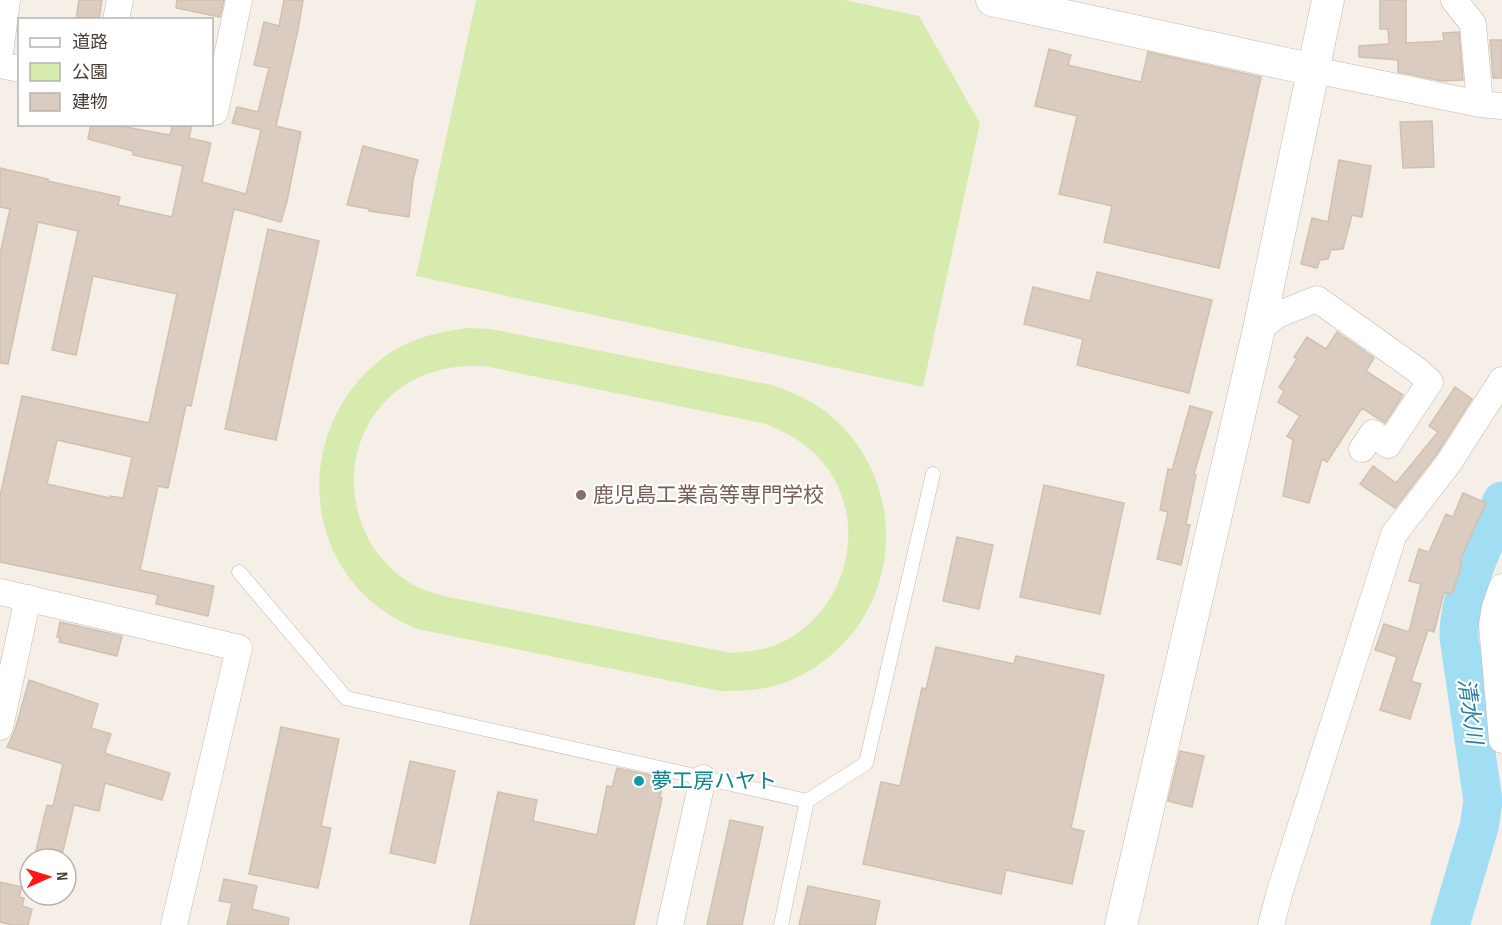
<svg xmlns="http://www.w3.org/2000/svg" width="1502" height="925" font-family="'Sofia Sans Condensed','Noto Sans JP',sans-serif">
	<rect width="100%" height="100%" fill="#f5efe8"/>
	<!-- green -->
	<path fill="#d8ebaf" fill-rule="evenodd" d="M 476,0 L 845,0 L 919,16 L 980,123 L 923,387 L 416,276 Z
		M 468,328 L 491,329 L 772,385 C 794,393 814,401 832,417 C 894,470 904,564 855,630 C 833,658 801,681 766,688 C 750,691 736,691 720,691 L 417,629 C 403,623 390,616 378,607 C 297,544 302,423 379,361 C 404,340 436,332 468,328 ZM 465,366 L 484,366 L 766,424 C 791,434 812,447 828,469 C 872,532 841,625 767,648 C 755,651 743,652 731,653 L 448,597 C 435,594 422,590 410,583 C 337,537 334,429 408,383 C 426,372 445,368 465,366 Z"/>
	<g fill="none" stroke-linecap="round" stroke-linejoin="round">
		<!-- river -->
		<path stroke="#a1def4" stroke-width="39" d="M 1450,925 L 1479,827 L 1483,801 L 1459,637 C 1458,595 1486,540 1502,501"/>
	</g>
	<!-- building -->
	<path fill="#daccc0" stroke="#d2c0af" stroke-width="1.5" fill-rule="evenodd" d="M 79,0 L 102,0 L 99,20 L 76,20 Z
		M 177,0 L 224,0 L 220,17 L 176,8 Z
		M 284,0 L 303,0 L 298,30 L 276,126 L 301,132 L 287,201 L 281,222 L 234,209 L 191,406 L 186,405 L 168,488 L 158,486 L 140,570 L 214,586 L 208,616 L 156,604 L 158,595 L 0,562 L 0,496 L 22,396 L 149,423 L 177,294 L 93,276 L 76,355 L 52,350 L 78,231 L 38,222 L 8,364 L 0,363 L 0,254 L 10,209 L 0,207 L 0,168 L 48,179 L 48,181 L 120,197 L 118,205 L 172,217 L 183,166 L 133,155 L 133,151 L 88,139 L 91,124 L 109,124 L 170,135 L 173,124 L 192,124 L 189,138 L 211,143 L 202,182 L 246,194 L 261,130 L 232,123 L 237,107 L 258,112 L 269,68 L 254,65 L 264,22 L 279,26 ZM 57,440 L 132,457 L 123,498 L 110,496 L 110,498 L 47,484 Z
		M 1380,0 L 1406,0 L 1406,43 L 1444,41 L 1443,33 L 1459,32 L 1463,80 L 1442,81 L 1398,72 L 1398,60 L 1359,57 L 1359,46 L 1389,44 L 1388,29 L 1380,29 Z
		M 1490,40 L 1502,40 L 1502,78 L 1493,78 Z
		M 1049,49 L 1071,55 L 1068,65 L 1141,82 L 1148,52 L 1261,77 L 1219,268 L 1104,242 L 1112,206 L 1059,194 L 1077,116 L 1035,106 Z
		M 1432,121 L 1434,167 L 1403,168 L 1400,122 Z
		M 363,146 L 418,160 L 413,180 L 409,217 L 369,211 L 369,209 L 347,205 Z
		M 1339,160 L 1371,166 L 1362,217 L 1352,215 L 1343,249 L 1331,250 L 1328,259 L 1320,260 L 1317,268 L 1301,264 L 1312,218 L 1328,222 Z
		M 268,229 L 319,241 L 276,440 L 225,429 Z
		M 1097,272 L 1212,300 L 1189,393 L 1077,365 L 1083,339 L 1024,324 L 1033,287 L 1090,301 Z
		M 1337,332 L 1374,358 L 1366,371 L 1403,395 L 1385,423 L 1362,408 L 1327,462 L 1322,459 L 1309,503 L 1283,496 L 1293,440 L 1287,436 L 1300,416 L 1278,402 L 1284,391 L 1279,387 L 1297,359 L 1294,357 L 1307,337 L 1326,349 Z
		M 1455,387 L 1472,399 L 1436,455 L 1395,508 L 1360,484 L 1373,466 L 1396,483 L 1438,432 L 1429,426 Z
		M 1190,406 L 1212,412 L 1194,474 L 1196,475 L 1186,524 L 1190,525 L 1181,565 L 1157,559 L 1168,512 L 1160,510 L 1168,469 L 1172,470 Z
		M 1044,485 L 1124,503 L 1100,614 L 1020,597 Z
		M 1463,493 L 1486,503 L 1459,562 L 1462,563 L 1452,594 L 1444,592 L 1434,632 L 1428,630 L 1411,681 L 1421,684 L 1410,719 L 1380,710 L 1397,657 L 1375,650 L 1384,624 L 1409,632 L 1421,584 L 1409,581 L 1419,549 L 1429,552 L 1446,514 L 1453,517 Z
		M 957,537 L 993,545 L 979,609 L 943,601 Z
		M 60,622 L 122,636 L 117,656 L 59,642 L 60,637 L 57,637 Z
		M 936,647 L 1014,664 L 1016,656 L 1104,675 L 1071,828 L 1084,831 L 1072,884 L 1006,870 L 1001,894 L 863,864 L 881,782 L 900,786 L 922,688 L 926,689 Z
		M 29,680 L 98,704 L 91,728 L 111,734 L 105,752 L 107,754 L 170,773 L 162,800 L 105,783 L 99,811 L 74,805 L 61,859 L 34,859 L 47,805 L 53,806 L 63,764 L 7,747 L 15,730 Z
		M 281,727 L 339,739 L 321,826 L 331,828 L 318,888 L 249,874 Z
		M 1180,751 L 1204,756 L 1192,807 L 1168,801 Z
		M 410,761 L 455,771 L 435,863 L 390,853 Z
		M 617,768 L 664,778 L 660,797 L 662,798 L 634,925 L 470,925 L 498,792 L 537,800 L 533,821 L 597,835 L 607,786 L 612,787 Z
		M 730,820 L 763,827 L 742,925 L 707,925 Z
		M 224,879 L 257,886 L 252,909 L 289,918 L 288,925 L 227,925 L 232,903 L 219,901 Z
		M 0,882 L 22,887 L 19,897 L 24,898 L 22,906 L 32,909 L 28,925 L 12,925 L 0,922 Z
		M 808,886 L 880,901 L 875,925 L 799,925 Z"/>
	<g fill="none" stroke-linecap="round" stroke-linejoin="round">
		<!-- service casing -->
		<g stroke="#c4b8ad" stroke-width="15">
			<path id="service" d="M 239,572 L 346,698 L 807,801 L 866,763 L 933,474
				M 781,925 L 807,801"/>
		</g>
		<!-- minor casing -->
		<g stroke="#c4b8ad" stroke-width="27">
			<path id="minor" d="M 1454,0 L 1473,24 L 1480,104
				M 116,20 L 120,0
				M 0,53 L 7,0
				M 0,65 L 20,69
				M 1314,70 L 1480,104 L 1502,106
				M 212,112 L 215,112 L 239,0
				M 1259,329 L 1277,315 L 1317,299 L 1417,370 L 1430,382 L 1388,445 L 1373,433 L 1362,449
				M 1502,587 L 1495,607 L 1492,625 L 1502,740
				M 0,592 L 239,648 L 174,925
				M 0,727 L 28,598
				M 670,925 L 703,778
				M 1271,925 L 1280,891 L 1394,534 L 1448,464 L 1502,380"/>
		</g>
		<!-- tertiary casing -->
		<g stroke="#c4b8ad" stroke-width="33">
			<path id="tertiary" d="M 992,0 L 1314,70
				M 1121,925 L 1259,329 L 1328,0"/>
		</g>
		<!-- service -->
		<use href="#service" stroke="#fff" stroke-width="14"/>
		<!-- minor -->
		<use href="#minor" stroke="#fff" stroke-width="26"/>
		<!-- tertiary -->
		<use href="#tertiary" stroke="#fff" stroke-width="32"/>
	</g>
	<!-- markers -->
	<circle fill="#8d6e63" stroke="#fff" stroke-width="2" cx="581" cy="495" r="6"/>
	<circle fill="#0f9aa8" stroke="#fff" stroke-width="2" cx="639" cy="781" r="6"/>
	<g text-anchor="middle" stroke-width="4.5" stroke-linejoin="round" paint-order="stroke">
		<!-- education labels -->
		<g font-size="21" fill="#785e54" stroke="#fff" text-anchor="start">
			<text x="593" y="502">鹿児島工業高等専門学校</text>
		</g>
		<!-- culture labels -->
		<g font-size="21" fill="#0d838f" stroke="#fff" text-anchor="start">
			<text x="651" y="788">夢工房ハヤト</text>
		</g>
		<!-- water labels -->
		<g font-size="22" font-style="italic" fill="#257fa2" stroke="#fff">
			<text transform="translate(1471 711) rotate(82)" y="8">清水川</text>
		</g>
	</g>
	<!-- legend -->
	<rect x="18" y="18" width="195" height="108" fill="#ffffff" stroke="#b6b2af" stroke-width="1.5"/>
	<rect x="30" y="38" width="30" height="9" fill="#ffffff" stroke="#b6b2af" stroke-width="1.5"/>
	<text x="72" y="48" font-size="18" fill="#493f36">道路</text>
	<rect x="30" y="63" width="30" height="18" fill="#d8ebaf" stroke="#b6b2af" stroke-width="1.5"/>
	<text x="72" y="78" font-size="18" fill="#493f36">公園</text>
	<rect x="30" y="93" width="30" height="18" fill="#daccc0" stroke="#b6b2af" stroke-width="1.5"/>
	<text x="72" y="108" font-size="18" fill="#493f36">建物</text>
	<!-- north arrow -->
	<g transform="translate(48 877) rotate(87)"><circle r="28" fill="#ffffff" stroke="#b6b2af" stroke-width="1.5"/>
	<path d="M0-4.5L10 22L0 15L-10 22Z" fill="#ff1615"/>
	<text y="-9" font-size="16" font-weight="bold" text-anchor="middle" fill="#493f36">N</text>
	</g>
</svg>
